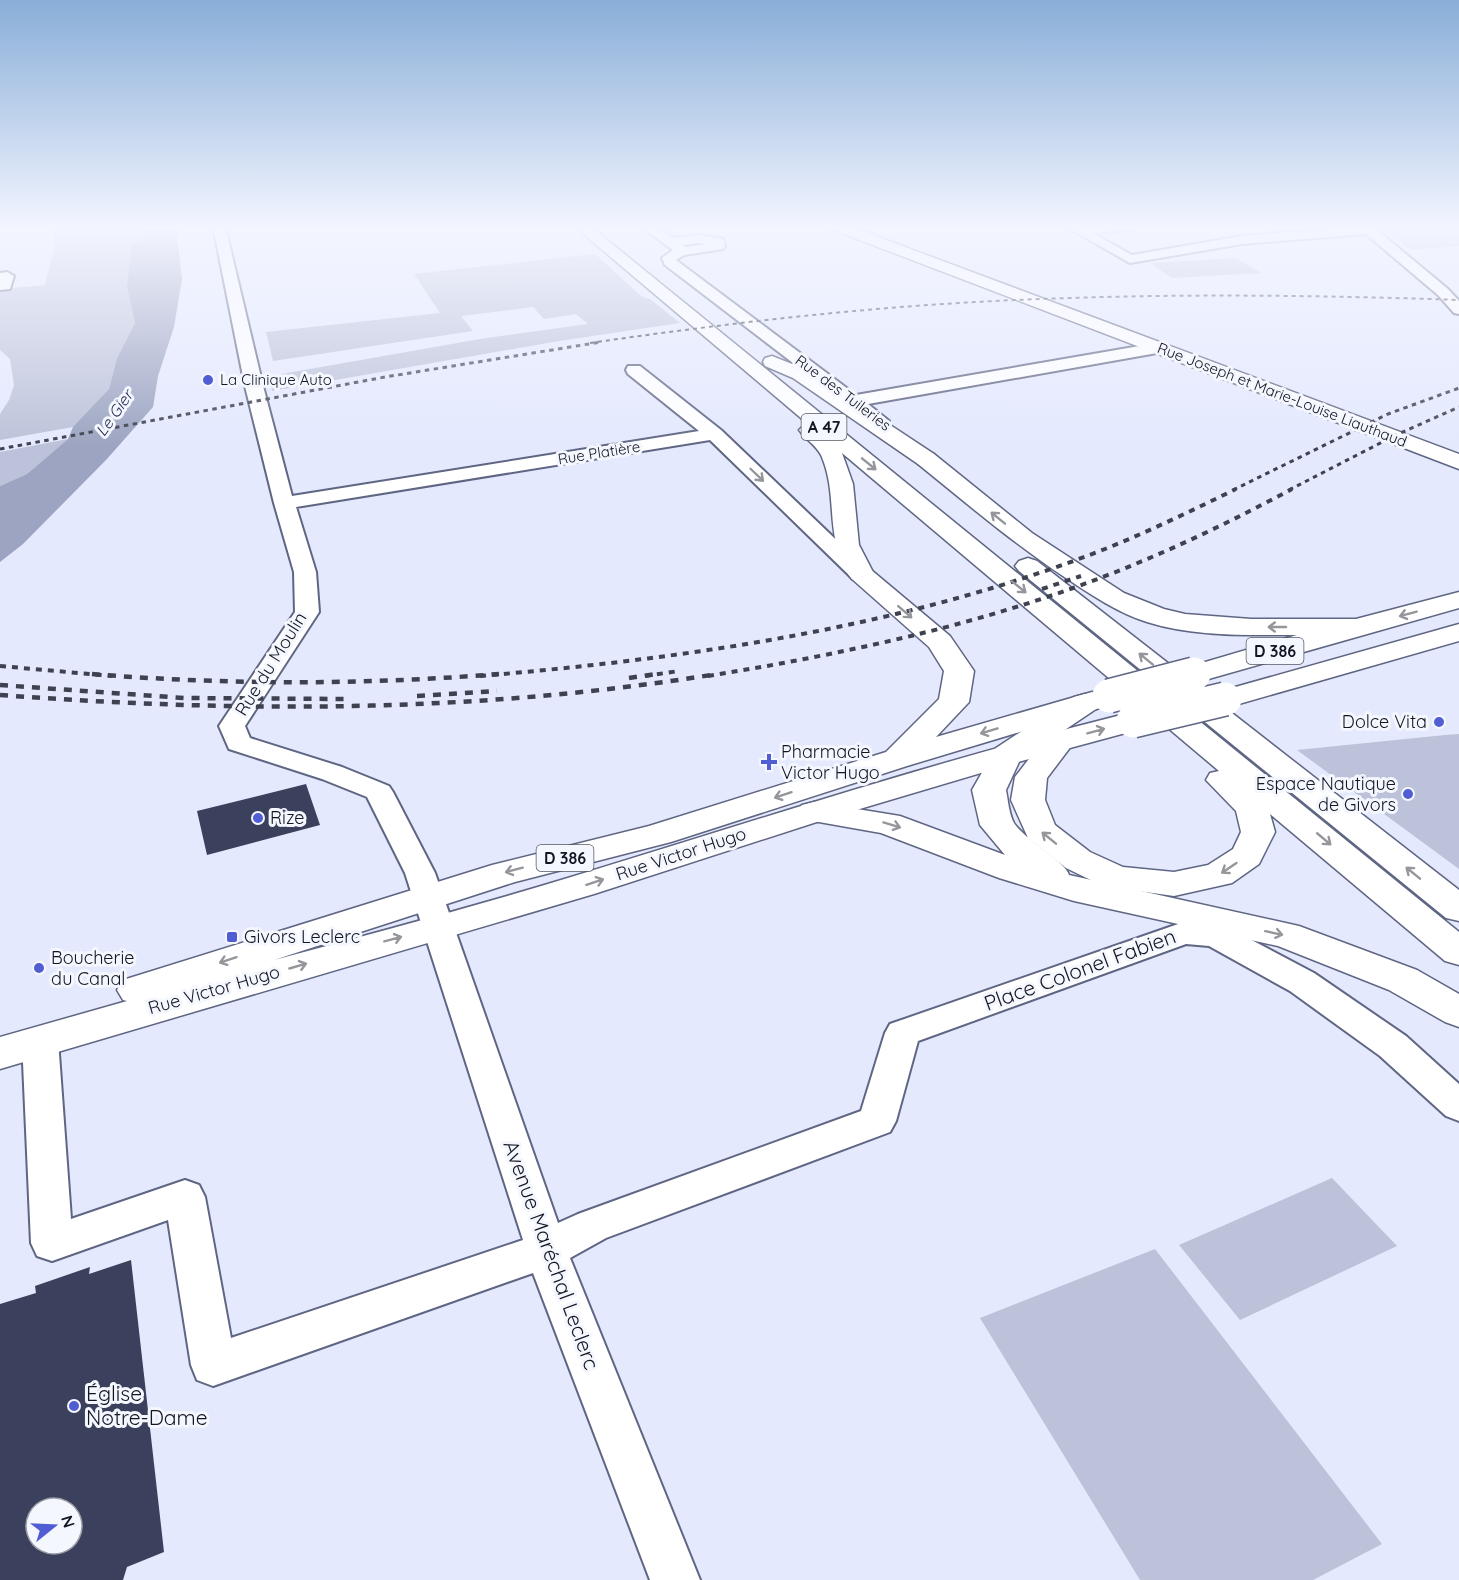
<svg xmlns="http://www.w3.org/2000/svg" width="1459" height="1580" font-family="Quicksand,sans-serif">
	<rect width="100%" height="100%" fill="#e4e9fe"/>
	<!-- green -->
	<path fill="#bcc2d9" d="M 55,226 L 145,226 L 144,239 L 131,246 L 127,287 L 135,323 L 117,358 L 109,389 L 84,418 L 73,427 L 0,440 L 0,414 L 9,400 L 14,385 L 10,359 L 0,350 L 0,289 L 45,285 L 53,252 Z
		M 1379,226 L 1459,226 L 1459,246 L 1411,250 Z
		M 595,254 L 641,296 L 650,299 L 680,323 L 559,341 L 272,391 L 270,376 L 480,339 L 588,324 L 576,314 L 544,319 L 533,307 L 461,316 L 473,331 L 273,361 L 266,332 L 440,313 L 414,274 Z
		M 1236,258 L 1261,273 L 1172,278 L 1150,263 Z
		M 68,439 L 27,474 L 0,486 L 0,452 Z
		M 1459,734 L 1459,869 L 1297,750 L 1445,735 Z
		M 1332,1178 L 1397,1246 L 1240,1320 L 1179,1245 Z
		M 1155,1249 L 1382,1544 L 1313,1580 L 1140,1580 L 980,1318 Z"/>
	<!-- water -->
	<path fill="#9ca4c1" d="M 145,226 L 176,226 L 182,279 L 174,327 L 158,376 L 153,407 L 106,460 L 23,544 L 0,562 L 0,486 L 27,474 L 68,439 L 73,427 L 109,389 L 117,358 L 135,323 L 127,287 L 131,246 L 144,239 Z"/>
	<!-- building -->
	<path fill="#3b415d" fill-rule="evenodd" d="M 306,784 L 320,825 L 207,855 L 197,811 Z
		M 131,1260 L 164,1552 L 127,1567 L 123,1580 L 0,1580 L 0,1304 L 36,1293 L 35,1286 L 90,1267 L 89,1274 ZM 36,1508 L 72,1508 L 72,1544 L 36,1544 Z"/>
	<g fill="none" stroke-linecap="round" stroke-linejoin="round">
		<!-- minor casing -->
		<g stroke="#5f6683" stroke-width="4">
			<path id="minor" d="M 213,226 L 225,226 L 263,386 L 292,496 L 699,431 L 628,374 L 626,370 L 628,366 L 640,366 L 721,430 L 872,574 L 869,579 L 861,581 L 853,579 L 710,440 L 296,507 L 316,572 L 319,612 L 245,726 L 250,738 L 342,767 L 389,786 L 393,792 L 435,873 L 558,1223 L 578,1214 L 861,1111 L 885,1033 L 890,1024 L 1184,922 L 1215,924 L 1227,927 L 1314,973 L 1406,1036 L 1459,1084 L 1459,1121 L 1446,1116 L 1380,1056 L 1290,991 L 1209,946 L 1186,944 L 918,1041 L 896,1121 L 890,1132 L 606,1238 L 570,1258 L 700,1580 L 650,1580 L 533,1273 L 213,1386 L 197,1380 L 191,1365 L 168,1220 L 52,1261 L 37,1256 L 31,1243 L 22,1040 L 27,1031 L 40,1027 L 53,1031 L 58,1040 L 71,1219 L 185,1180 L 199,1185 L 205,1197 L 231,1338 L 523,1240 L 405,873 L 367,797 L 322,779 L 229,749 L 219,726 L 295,612 L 294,572 L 274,503 L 245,386 Z
				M 640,226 L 654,226 L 673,238 L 698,235 L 723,239 L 725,246 L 723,249 L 684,255 L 676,260 L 856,395 L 1157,343 L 1165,348 L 1157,353 L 868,404 L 889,421 L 886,425 L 874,425 L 665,265 L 662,258 L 673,250 ZM 698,243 L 708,244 L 686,247 L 683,245 Z
				M 1065,226 L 1137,226 L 1131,230 L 1092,233 L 1132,255 L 1242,236 L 1372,226 L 1448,289 L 1459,301 L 1459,314 L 1454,313 L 1438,295 L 1366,234 L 1242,244 L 1130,263 Z
				M 7,272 L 14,276 L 10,289 L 0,290 L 0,273 Z"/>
		</g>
		<!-- secondary casing -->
		<g stroke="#5f6683" stroke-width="3">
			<path id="secondary" d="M 829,226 L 849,226 L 1459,454 L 1459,469 L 831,229 Z"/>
		</g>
		<!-- primary casing -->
		<g stroke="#5f6683" stroke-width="3">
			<path id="primary" d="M 926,452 L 934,454 L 1032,533 L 1124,593 L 1164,609 L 1185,614 L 1251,619 L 1356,619 L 1459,592 L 1459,608 L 1205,680 L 1195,683 L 1185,680 L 1180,674 L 1185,668 L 1297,635 C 1248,635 1194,637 1147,622 C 1116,612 1090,594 1063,576 C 1012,542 966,503 918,464 L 915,459 L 918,454 Z
				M 861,566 L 870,569 L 950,636 L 974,671 L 969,702 L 936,737 L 1092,692 L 1103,695 L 1107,701 L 1103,707 L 907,766 L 671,842 L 515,882 L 274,960 C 373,933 473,907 571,877 C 758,820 943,759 1133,712 L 1144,714 L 1148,721 L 1144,728 L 1018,762 L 826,819 L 594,894 L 0,1069 L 0,1037 L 127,1001 L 123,1000 L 117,990 L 123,980 L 492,865 L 649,826 L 886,752 L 939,699 L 944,671 L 929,647 L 852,579 L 848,574 L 852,569 Z
				M 1459,624 L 1459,641 L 1225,708 L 1214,705 L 1210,699 L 1214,693 Z"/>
		</g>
		<!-- trunk casing -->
		<g stroke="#5f6683" stroke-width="3">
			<path id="trunk" d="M 1085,694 L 1096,697 L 1100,703 L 1096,709 L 1020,760 L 1006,790 C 1008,800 1009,814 1014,823 C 1025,840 1066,862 1069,875 L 1299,926 L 1417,970 L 1459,994 L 1459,1027 L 1445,1022 L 1389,990 L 1278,946 L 1074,901 L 999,878 L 881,833 L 802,819 L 797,812 L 802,805 L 814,802 L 900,816 L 1005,855 L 980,825 L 972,790 L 996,748 L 1074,697 Z"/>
		</g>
		<!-- motorway casing -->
		<g stroke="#5f6683" stroke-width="3">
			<path id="motorway" d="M 574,226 L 590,226 L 1459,932 L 1459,965 L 1445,961 L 1270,814 L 1275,832 L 1259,864 L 1232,883 L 1174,896 L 1103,886 L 1066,868 L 1028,838 L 1011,800 L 1015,777 L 1048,734 L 1059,732 L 1070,734 L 1075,741 L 1047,778 L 1045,800 L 1055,825 L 1090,852 L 1123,867 L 1174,872 L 1208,865 L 1233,849 L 1241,832 L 1236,811 L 1206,780 L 1210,773 L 1219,771 L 842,453 L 853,484 L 859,545 L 874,574 L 870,579 L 861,582 L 852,579 C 822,536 840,498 821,455 C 816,445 805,439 799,430 L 803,426 L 808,424 Z
				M 772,356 L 807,370 L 934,454 L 937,459 L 934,464 L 926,466 L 918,464 L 793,378 L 765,366 L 763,362 L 765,358 Z
				M 1028,558 L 1037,561 L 1459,890 L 1459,921 L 1446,918 L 1019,571 L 1015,566 L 1019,561 Z"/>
		</g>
		<!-- minor -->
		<use href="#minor" fill="#fff" fill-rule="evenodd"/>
		<!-- secondary -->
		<use href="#secondary" fill="#fff" fill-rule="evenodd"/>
		<!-- primary -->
		<use href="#primary" fill="#fff" fill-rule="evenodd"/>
		<!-- trunk -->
		<use href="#trunk" fill="#fff" fill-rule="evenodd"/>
		<!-- motorway -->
		<use href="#motorway" fill="#fff" fill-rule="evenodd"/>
		<!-- rail-far3 -->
		<path stroke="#3e414f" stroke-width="2" stroke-dasharray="4 4" stroke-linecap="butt" d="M 590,343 C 707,326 824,312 942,304 C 1114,293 1287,294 1459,300"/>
		<!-- rail-far2 -->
		<path stroke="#3e414f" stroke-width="3" stroke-dasharray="4.5 4.5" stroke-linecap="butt" d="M 0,449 L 385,377 L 601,342
			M 1233,490 L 1388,414 L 1459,388
			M 1289,490 L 1396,435 L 1459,407"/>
		<!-- rail-far1 -->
		<path stroke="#3e414f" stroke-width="4" stroke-dasharray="6 6" stroke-linecap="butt" d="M 1042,589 L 1081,576
			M 0,666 L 112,676
			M 480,676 C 692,658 906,627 1105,549 C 1150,531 1193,510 1236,489
			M 645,676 L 679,671
			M 708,676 C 831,656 956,630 1073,588 C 1149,561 1221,527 1292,489"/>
		<!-- rail -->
		<path stroke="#3e414f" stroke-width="4.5" stroke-dasharray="8 8" stroke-linecap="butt" d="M 92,674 C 228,685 363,685 499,674
			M 629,678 L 656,674
			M 0,685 L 184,698 L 348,699
			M 0,695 C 243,713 476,713 717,674
			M 417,696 L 497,691"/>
		<!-- primary-bridge-far1 casing -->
		<g stroke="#5f6683" stroke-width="28" stroke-linecap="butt">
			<path id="primary-bridge-far1" d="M 1188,676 L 1195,674"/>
		</g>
		<!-- primary-bridge casing -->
		<g stroke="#5f6683" stroke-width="36" stroke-linecap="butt">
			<path id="primary-bridge" d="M 1109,696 L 1194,674
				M 1133,721 L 1225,699"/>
		</g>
		<!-- primary-bridge-far1 -->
		<use href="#primary-bridge-far1" stroke="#fff" stroke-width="26"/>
		<!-- primary-bridge -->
		<use href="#primary-bridge" stroke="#fff" stroke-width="33"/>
	</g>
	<!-- one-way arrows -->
	<defs><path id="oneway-shaft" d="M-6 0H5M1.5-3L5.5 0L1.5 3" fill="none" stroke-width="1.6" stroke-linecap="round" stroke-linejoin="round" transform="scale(1.5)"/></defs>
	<g stroke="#95969b">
		<use href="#oneway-shaft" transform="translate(869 464) rotate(39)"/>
		<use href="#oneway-shaft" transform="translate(757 475) rotate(44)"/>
		<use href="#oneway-shaft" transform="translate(998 518) rotate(-141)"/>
		<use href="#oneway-shaft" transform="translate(1019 587) rotate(39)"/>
		<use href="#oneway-shaft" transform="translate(905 612) rotate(41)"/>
		<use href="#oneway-shaft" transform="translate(1408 614) rotate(165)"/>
		<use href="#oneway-shaft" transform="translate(1277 627) rotate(-180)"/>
		<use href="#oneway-shaft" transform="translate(1146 659) rotate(-141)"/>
		<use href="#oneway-shaft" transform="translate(989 731) rotate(163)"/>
		<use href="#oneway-shaft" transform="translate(1096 731) rotate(-15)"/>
		<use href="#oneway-shaft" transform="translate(783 795) rotate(162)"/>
		<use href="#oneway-shaft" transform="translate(892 825) rotate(17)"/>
		<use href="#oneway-shaft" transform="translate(1049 838) rotate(-141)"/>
		<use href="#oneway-shaft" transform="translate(1324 839) rotate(40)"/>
		<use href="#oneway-shaft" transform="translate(1229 868) rotate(146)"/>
		<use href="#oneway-shaft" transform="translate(514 870) rotate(165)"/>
		<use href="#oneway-shaft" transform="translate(1413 873) rotate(-141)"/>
		<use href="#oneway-shaft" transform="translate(595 882) rotate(-18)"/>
		<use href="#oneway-shaft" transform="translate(1274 933) rotate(12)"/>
		<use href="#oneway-shaft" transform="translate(393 939) rotate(-15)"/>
		<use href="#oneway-shaft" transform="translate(228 960) rotate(162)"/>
		<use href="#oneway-shaft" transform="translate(298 966) rotate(-16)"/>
	</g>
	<!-- sky -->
	<linearGradient id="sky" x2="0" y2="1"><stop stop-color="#89aed8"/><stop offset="0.51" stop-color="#f3f5ff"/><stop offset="1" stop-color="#f3f5ff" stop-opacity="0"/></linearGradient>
	<rect width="1459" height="447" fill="url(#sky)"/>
	<!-- markers -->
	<g fill="#505dd3" stroke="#f5f7fe" stroke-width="2">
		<circle cx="208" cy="380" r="6"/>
		<circle cx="1439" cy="722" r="6"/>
		<path d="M766 753h6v6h6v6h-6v6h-6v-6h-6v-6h6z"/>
		<circle cx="1408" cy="794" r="6"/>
		<circle cx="258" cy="818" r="6"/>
		<rect x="226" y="931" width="12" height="12" rx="3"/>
		<circle cx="39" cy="968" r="6"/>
		<circle cx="74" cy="1406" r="6"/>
	</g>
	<g text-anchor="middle" stroke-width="6" stroke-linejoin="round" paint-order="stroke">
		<!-- far-poi labels -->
		<g font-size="15" fill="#131521" stroke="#f5f7fe" text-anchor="start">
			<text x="220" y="385">La Clinique Auto</text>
		</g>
		<!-- far-street labels -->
		<g font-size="15" fill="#131521" stroke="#f5f7fe">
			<text transform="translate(843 393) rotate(37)" y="5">Rue des Tuileries</text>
			<text transform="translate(1282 395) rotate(21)" y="5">Rue Joseph et Marie-Louise Liauthaud</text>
			<text transform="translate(599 453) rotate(-9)" y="5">Rue Platière</text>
		</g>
		<!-- far-water labels -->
		<g font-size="16" font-style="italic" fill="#252c55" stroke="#f5f7fe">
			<text transform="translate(114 413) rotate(-55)" y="6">Le Gier</text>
		</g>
		<!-- shield labels -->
		<g fill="#f5f7fe" stroke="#575963" stroke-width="1.5">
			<rect x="801.5" y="414" width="45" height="26" rx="4.5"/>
			<rect x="1246.5" y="638" width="57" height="26" rx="4.5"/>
			<rect x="536.5" y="845" width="57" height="26" rx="4.5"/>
		</g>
		<g font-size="16" font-weight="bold" fill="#131521">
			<text x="824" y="433">A 47</text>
			<text x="1275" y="657">D 386</text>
			<text x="565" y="864">D 386</text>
		</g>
		<!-- street labels -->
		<g font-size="18" fill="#131521" stroke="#f5f7fe">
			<text transform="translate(271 664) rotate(-58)" y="6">Rue du Moulin</text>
			<text transform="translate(681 854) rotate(-18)" y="6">Rue Victor Hugo</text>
			<text transform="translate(214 990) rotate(-16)" y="6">Rue Victor Hugo</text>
		</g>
		<!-- poi labels -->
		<g font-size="18" fill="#131521" stroke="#f5f7fe" text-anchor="start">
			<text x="1427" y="728" text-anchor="end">Dolce Vita</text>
			<text x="781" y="758">Pharmacie<tspan x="781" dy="21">Victor Hugo</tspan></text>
			<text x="1396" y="790" text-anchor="end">Espace Nautique<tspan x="1396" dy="21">de Givors</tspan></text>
			<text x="270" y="824">Rize</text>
			<text x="244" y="943">Givors Leclerc</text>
			<text x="51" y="964">Boucherie<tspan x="51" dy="21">du Canal</tspan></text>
		</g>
		<!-- near-street labels -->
		<g font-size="21" fill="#131521" stroke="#f5f7fe">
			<text transform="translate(1080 970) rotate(-20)" y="7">Place Colonel Fabien</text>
			<text transform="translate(551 1255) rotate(70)" y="7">Avenue Maréchal Leclerc</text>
		</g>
		<!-- near-poi labels -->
		<g font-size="21" fill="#131521" stroke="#f5f7fe" text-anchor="start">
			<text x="86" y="1401">Église<tspan x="86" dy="24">Notre-Dame</tspan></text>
		</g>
	</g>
	<!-- north arrow -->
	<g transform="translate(54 1526) rotate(72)"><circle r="28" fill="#f5f7fe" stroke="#9b9da6" stroke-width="1.5"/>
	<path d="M0-4.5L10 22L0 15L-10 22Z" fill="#505dd3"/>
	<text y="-9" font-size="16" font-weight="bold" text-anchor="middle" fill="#131521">N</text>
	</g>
</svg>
